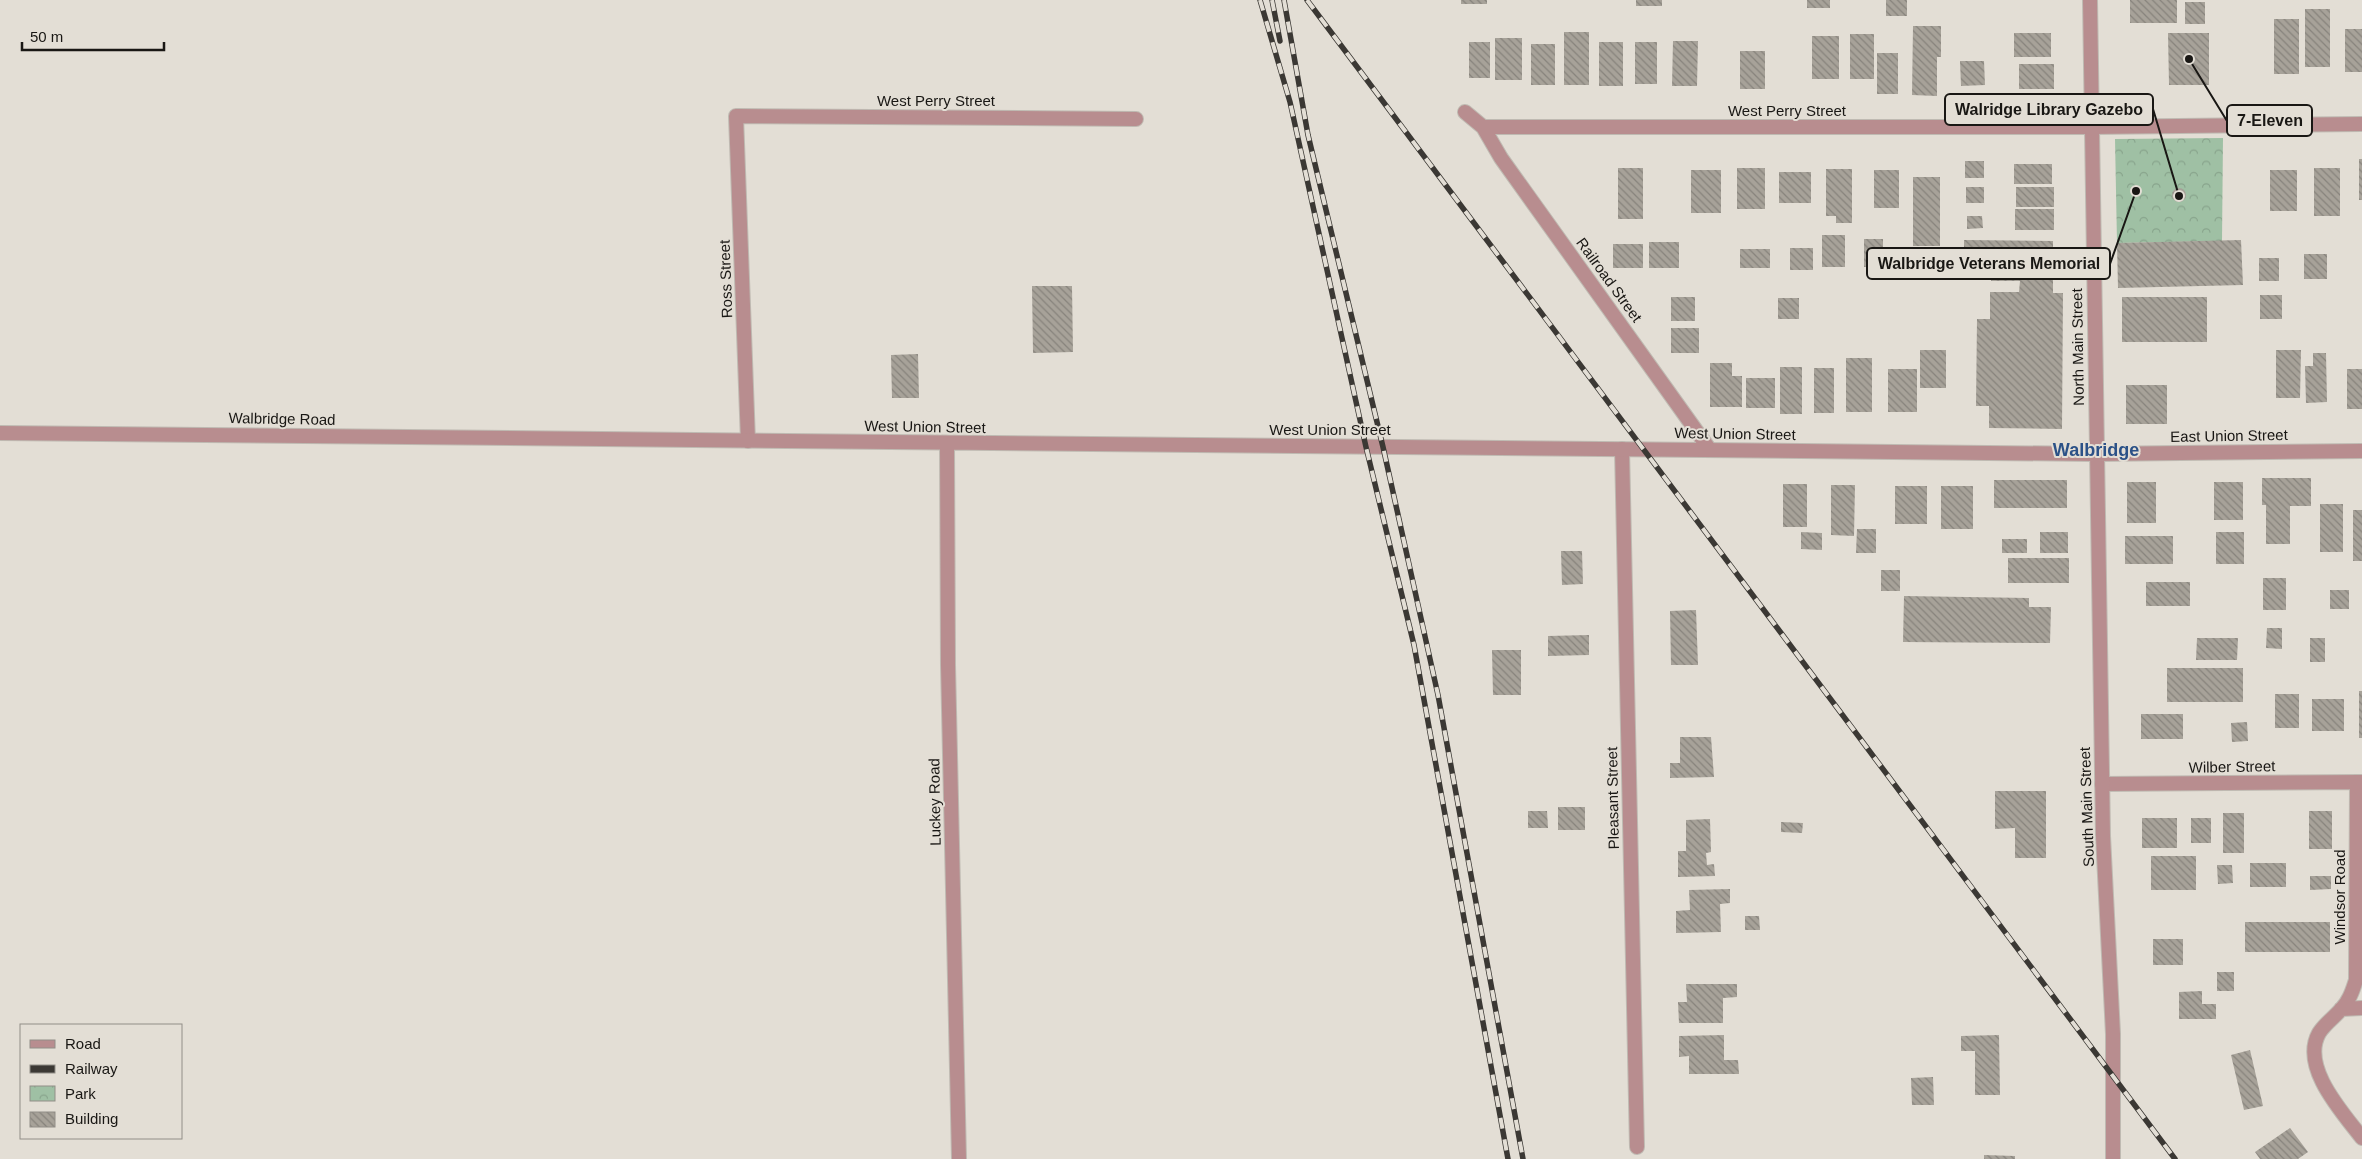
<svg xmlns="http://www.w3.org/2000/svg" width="2362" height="1159" font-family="Helvetica,sans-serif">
	<defs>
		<pattern id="park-crowns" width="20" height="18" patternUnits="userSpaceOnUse" patternTransform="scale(1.25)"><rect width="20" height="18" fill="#9fc0a4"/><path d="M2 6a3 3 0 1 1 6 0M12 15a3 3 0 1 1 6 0" fill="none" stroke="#88a48c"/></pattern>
		<pattern id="building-back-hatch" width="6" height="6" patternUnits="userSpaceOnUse" patternTransform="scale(1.25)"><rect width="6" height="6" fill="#a7a299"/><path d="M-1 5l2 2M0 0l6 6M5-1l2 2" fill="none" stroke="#87837c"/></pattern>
	</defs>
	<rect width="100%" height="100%" fill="#e3ded5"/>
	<!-- park -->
	<path fill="url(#park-crowns)" d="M 2223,138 L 2222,241 L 2117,243 L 2115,139 Z"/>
	<!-- building -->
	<path fill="url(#building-back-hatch)" d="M 1461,0 L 1487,0 L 1487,4 L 1461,4 Z
		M 1636,0 L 1662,0 L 1662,6 L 1636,6 Z
		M 1807,0 L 1830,0 L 1830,8 L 1807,8 Z
		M 1886,0 L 1907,0 L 1907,16 L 1886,16 Z
		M 2130,0 L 2177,0 L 2177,23 L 2130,23 Z
		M 2185,2 L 2205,2 L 2205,24 L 2185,24 Z
		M 2305,9 L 2330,9 L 2330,67 L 2305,67 Z
		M 2274,19 L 2299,19 L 2299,74 L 2274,74 Z
		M 1913,26 L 1941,26 L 1941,57 L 1937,57 L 1937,96 L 1912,95 Z
		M 2345,29 L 2362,29 L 2362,72 L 2345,72 Z
		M 1564,32 L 1589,32 L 1589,85 L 1564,85 Z
		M 2014,33 L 2051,33 L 2051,57 L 2014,57 Z
		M 2168,33 L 2209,33 L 2209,85 L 2169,85 Z
		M 1850,34 L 1874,34 L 1874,79 L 1850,79 Z
		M 1812,36 L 1839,36 L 1839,79 L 1812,79 Z
		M 1495,38 L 1522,38 L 1522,80 L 1495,80 Z
		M 1673,41 L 1698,41 L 1697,86 L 1672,86 Z
		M 1469,42 L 1490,42 L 1490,78 L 1469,78 Z
		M 1599,42 L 1623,42 L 1623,86 L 1599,86 Z
		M 1635,42 L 1657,42 L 1657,84 L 1635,84 Z
		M 1531,44 L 1555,44 L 1555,85 L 1531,85 Z
		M 1740,51 L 1765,51 L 1765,89 L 1740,89 Z
		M 1877,53 L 1898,53 L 1898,94 L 1877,94 Z
		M 1960,61 L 1984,61 L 1985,85 L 1961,86 Z
		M 2019,64 L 2054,64 L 2054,89 L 2019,89 Z
		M 2359,159 L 2362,159 L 2362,200 L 2359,200 Z
		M 1965,161 L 1984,161 L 1984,178 L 1965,178 Z
		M 2014,164 L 2052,164 L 2052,184 L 2014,184 Z
		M 1618,168 L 1643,168 L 1643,219 L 1618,219 Z
		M 1737,168 L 1765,168 L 1765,209 L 1737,209 Z
		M 2314,168 L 2340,168 L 2340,216 L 2314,216 Z
		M 1826,169 L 1852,169 L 1852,223 L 1836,223 L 1836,216 L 1826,216 Z
		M 1691,170 L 1721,170 L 1721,213 L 1691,213 Z
		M 1874,170 L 1899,170 L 1899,208 L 1874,208 Z
		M 2270,170 L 2297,170 L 2297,211 L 2270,211 Z
		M 1779,172 L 1811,172 L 1811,203 L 1779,203 Z
		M 1913,177 L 1940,177 L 1940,246 L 1913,246 Z
		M 1966,187 L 1984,187 L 1984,203 L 1966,203 Z
		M 2016,187 L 2054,187 L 2054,207 L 2016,207 Z
		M2172 195a7 7 0 1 1 14 0a7 7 0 1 1-14 0Z
		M 2015,209 L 2054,209 L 2054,230 L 2015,230 Z
		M 1967,216 L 1982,216 L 1983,228 L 1967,229 Z
		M 1822,235 L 1845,235 L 1845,267 L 1822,267 Z
		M 1864,239 L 1883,239 L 1883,267 L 1864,267 Z
		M 1964,240 L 2053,241 L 2053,293 L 2063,293 L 2062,429 L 1989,428 L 1989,406 L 1976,406 L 1977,319 L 1990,319 L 1990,292 L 2019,292 L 2020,281 L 1991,281 L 1991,266 L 1964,265 Z
		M 2241,240 L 2243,285 L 2118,288 L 2117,243 Z
		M 1649,242 L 1679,242 L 1679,268 L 1649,268 Z
		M 1613,244 L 1643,244 L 1643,268 L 1613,268 Z
		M 1790,248 L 1813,248 L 1813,270 L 1790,270 Z
		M 1740,249 L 1770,249 L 1770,268 L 1740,268 Z
		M 2304,254 L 2327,254 L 2327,279 L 2304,279 Z
		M 2259,258 L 2279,258 L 2279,281 L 2259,281 Z
		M 1032,286 L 1072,286 L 1073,352 L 1033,353 Z
		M 2260,295 L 2282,295 L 2282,319 L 2260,319 Z
		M 1671,297 L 1695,297 L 1695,321 L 1671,321 Z
		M 2122,297 L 2207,297 L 2207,342 L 2122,342 Z
		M 1778,298 L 1799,298 L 1799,319 L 1778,319 Z
		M 1671,328 L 1699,328 L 1699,353 L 1671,353 Z
		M 1920,350 L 1946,350 L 1946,388 L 1920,388 Z
		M 2276,350 L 2301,350 L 2300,398 L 2276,398 Z
		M 2313,353 L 2326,353 L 2327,402 L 2306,403 L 2305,366 L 2313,366 Z
		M 918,354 L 919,398 L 892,398 L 891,355 Z
		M 1846,358 L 1872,358 L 1872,412 L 1846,412 Z
		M 1710,363 L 1732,363 L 1732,376 L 1742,376 L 1742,407 L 1710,407 Z
		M 1780,367 L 1802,367 L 1802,414 L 1780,414 Z
		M 1814,368 L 1834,368 L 1834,413 L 1814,413 Z
		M 1888,369 L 1917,369 L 1917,412 L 1888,412 Z
		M 2347,369 L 2362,369 L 2362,409 L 2347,409 Z
		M 1746,378 L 1775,378 L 1775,408 L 1746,408 Z
		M 2126,385 L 2167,385 L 2167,424 L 2126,424 Z
		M 2262,478 L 2311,478 L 2311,506 L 2290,506 L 2290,544 L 2266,544 L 2266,505 L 2262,505 Z
		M 1994,480 L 2067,480 L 2067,508 L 1994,508 Z
		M 2127,482 L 2156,482 L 2156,523 L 2127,523 Z
		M 2214,482 L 2243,482 L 2243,520 L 2214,520 Z
		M 1783,484 L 1807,484 L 1807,527 L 1783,527 Z
		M 1831,485 L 1855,485 L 1854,536 L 1831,535 Z
		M 1895,486 L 1927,486 L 1927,524 L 1895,524 Z
		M 1941,486 L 1973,486 L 1973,529 L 1941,529 Z
		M 2320,504 L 2343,504 L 2343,552 L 2320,552 Z
		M 2353,510 L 2362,510 L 2362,561 L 2353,561 Z
		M 1857,529 L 1876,529 L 1876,553 L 1856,553 Z
		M 1801,532 L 1822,533 L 1822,550 L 1801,549 Z
		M 2040,532 L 2068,532 L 2068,553 L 2040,553 Z
		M 2216,532 L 2244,532 L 2244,564 L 2216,564 Z
		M 2125,536 L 2173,536 L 2173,564 L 2125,564 Z
		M 2002,539 L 2027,539 L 2027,553 L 2002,553 Z
		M 1561,551 L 1582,551 L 1583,584 L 1562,585 Z
		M 2008,558 L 2069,558 L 2069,583 L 2008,583 Z
		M 1881,570 L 1900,570 L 1900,591 L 1881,591 Z
		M 2263,578 L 2286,578 L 2286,610 L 2263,610 Z
		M 2146,582 L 2190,582 L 2190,606 L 2146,606 Z
		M 2330,590 L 2349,590 L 2349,609 L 2330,609 Z
		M 1904,596 L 2029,598 L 2029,607 L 2051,607 L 2050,643 L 1903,642 Z
		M 1696,610 L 1698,665 L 1671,665 L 1670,611 Z
		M 2267,628 L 2282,628 L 2282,649 L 2266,648 Z
		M 1589,635 L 1589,655 L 1548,656 L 1548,636 Z
		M 2197,638 L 2238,638 L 2237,660 L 2196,660 Z
		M 2310,638 L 2325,638 L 2325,662 L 2310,662 Z
		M 1492,650 L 1521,650 L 1521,695 L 1493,695 Z
		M 2167,668 L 2243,668 L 2243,702 L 2167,702 Z
		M 2359,691 L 2362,691 L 2362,738 L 2359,738 Z
		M 2275,694 L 2299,694 L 2299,728 L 2275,728 Z
		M 2312,699 L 2344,699 L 2344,731 L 2312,731 Z
		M 2141,714 L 2183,714 L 2183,739 L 2141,739 Z
		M 2247,722 L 2248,741 L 2232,742 L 2231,723 Z
		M 1680,737 L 1711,737 L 1714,777 L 1670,778 L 1670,763 L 1680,763 Z
		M 1995,791 L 2046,791 L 2046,858 L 2015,858 L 2015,828 L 1995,829 Z
		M 1558,807 L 1585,807 L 1585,830 L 1558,830 Z
		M 1528,811 L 1547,811 L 1548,828 L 1528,828 Z
		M 2309,811 L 2332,811 L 2332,849 L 2309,849 Z
		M 2223,813 L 2244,813 L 2244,853 L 2223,853 Z
		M 2142,818 L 2177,818 L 2177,848 L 2142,848 Z
		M 2191,818 L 2211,818 L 2211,843 L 2191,843 Z
		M 1710,819 L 1711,852 L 1706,853 L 1707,865 L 1714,864 L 1715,876 L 1678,877 L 1678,851 L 1686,851 L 1686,820 Z
		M 1781,822 L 1803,823 L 1802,833 L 1781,832 Z
		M 2151,856 L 2196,856 L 2196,890 L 2151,890 Z
		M 2250,863 L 2286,863 L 2286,887 L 2250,887 Z
		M 2217,865 L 2232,865 L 2233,883 L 2218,884 Z
		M 2310,876 L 2331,876 L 2331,889 L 2310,890 Z
		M 1730,889 L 1730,903 L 1720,904 L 1721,932 L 1676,933 L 1676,911 L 1690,910 L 1689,890 Z
		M 1745,916 L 1759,916 L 1760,930 L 1745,930 Z
		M 2245,922 L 2330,922 L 2330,952 L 2245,952 Z
		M 2153,939 L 2183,939 L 2183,965 L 2153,965 Z
		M 2217,972 L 2234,972 L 2234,991 L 2217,991 Z
		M 1686,984 L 1737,984 L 1737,997 L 1723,998 L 1723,1023 L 1679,1023 L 1678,1002 L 1687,1002 Z
		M 2202,991 L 2202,1004 L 2216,1004 L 2216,1019 L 2179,1019 L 2179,992 Z
		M 1724,1035 L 1724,1060 L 1738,1060 L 1739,1074 L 1689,1074 L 1689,1056 L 1679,1057 L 1679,1036 Z
		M 1999,1035 L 2000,1095 L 1975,1095 L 1975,1051 L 1961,1051 L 1961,1036 Z
		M 2250,1050 L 2263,1106 L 2244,1110 L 2231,1055 Z
		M 1933,1077 L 1934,1105 L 1912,1105 L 1911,1078 Z
		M 2290,1128 L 2308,1152 L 2298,1159 L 2260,1159 L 2255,1152 Z
		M 1984,1155 L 2015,1156 L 2015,1159 L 1984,1159 Z"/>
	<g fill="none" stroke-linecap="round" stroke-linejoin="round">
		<!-- minor casing -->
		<g stroke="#bfbab2" stroke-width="16">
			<path id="minor" d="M 1465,112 L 1483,127 L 1501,158 L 1710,450
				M 1483,127 L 2091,127 L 2362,124
				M 748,441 L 736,116 L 1136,119
				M 1622,449 L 1637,1147
				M 2357,782 L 2356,980 C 2354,986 2352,993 2349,998 C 2343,1012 2327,1020 2319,1033 C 2300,1067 2343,1113 2362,1138
				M 2102,784 L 2362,782
				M 2341,1009 L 2362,1008"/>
		</g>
		<!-- tertiary casing -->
		<g stroke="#bfbab2" stroke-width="16">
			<path id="tertiary" d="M 2090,0 L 2103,836 L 2113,1034 L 2113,1159
				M 0,433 L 2096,454 L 2362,451
				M 947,443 L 948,665 L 959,1159"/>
		</g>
		<!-- minor -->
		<use href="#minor" stroke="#b88d8f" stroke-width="14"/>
		<!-- tertiary -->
		<use href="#tertiary" stroke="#b88d8f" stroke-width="14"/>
		<!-- rail casing -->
		<g stroke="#3b3834" stroke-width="5.5">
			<path id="rail" d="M 1260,0 L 1290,102 L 1366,447 L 1414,645 L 1508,1159
				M 1272,0 L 1280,41
				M 1284,0 L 1308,135 L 1383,447 L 1438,695 L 1523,1159
				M 1307,0 L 2175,1159"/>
		</g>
		<!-- rail -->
		<use href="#rail" stroke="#e3ded5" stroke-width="4" stroke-dasharray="11" stroke-linecap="butt"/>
	</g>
	<g text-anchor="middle" stroke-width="4" stroke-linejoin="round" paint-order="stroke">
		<!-- street labels -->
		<g font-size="15" fill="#191714" stroke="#e3ded5">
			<text x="936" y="106">West Perry Street</text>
			<text x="1787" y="116">West Perry Street</text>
			<text transform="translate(726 279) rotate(-92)" y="5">Ross Street</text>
			<text transform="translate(1609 280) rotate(54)" y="5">Railroad Street</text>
			<text transform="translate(2078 347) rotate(-91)" y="5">North Main Street</text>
			<text transform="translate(282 419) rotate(1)" y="5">Walbridge Road</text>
			<text transform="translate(925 427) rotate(1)" y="5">West Union Street</text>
			<text x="1330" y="435">West Union Street</text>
			<text transform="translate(1735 434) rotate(1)" y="5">West Union Street</text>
			<text transform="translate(2229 436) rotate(-1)" y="5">East Union Street</text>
			<text transform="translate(2232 767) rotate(-1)" y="5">Wilber Street</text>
			<text transform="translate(1613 798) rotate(-91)" y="5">Pleasant Street</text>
			<text transform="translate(935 802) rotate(-91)" y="5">Luckey Road</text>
			<text transform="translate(2087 807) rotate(-92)" y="5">South Main Street</text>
			<text transform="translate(2340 897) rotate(-90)" y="5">Windsor Road</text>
		</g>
		<!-- quarter labels -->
		<g font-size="18" font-weight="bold" fill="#2b5187" stroke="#e3ded5">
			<text x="2096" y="456">Walbridge</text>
		</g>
	</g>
	<!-- callouts -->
	<path fill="none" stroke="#191714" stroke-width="2" d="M2179 196L2153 109M2189 59L2227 121M2136 191L2110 264"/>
	<g fill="#191714" stroke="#e3ded5" stroke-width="2">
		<circle cx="2179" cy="196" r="5"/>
		<circle cx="2189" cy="59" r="5"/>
		<circle cx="2136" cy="191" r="5"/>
	</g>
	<g fill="#e3ded5" stroke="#191714" stroke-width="2">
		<rect x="1945" y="94" width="208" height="31" rx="5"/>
		<rect x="2227" y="105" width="85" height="31" rx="5"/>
		<rect x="1867" y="248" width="243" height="31" rx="5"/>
	</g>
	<g font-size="16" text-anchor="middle" font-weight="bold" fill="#191714">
		<text x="2049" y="115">Walridge Library Gazebo</text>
		<text x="2270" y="126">7-Eleven</text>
		<text x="1989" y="269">Walbridge Veterans Memorial</text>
	</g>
	<!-- legend -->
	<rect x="20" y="1024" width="162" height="115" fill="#e3ded5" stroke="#928e88"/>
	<rect x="30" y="1040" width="25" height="8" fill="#b88d8f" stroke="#928e88"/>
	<text x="65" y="1049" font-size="15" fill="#191714">Road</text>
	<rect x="30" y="1065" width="25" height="8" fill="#3b3834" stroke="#928e88"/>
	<text x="65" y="1074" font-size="15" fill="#191714">Railway</text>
	<rect x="30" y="1086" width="25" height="15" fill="url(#park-crowns)" stroke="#928e88"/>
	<text x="65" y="1099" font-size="15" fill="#191714">Park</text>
	<rect x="30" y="1112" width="25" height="15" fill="url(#building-back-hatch)" stroke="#928e88"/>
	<text x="65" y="1124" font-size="15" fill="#191714">Building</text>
	<!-- scale -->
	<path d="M22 42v8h142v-8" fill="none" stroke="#191714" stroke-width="2.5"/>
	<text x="30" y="42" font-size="15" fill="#191714" stroke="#e3ded5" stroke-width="4" paint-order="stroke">50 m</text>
</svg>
